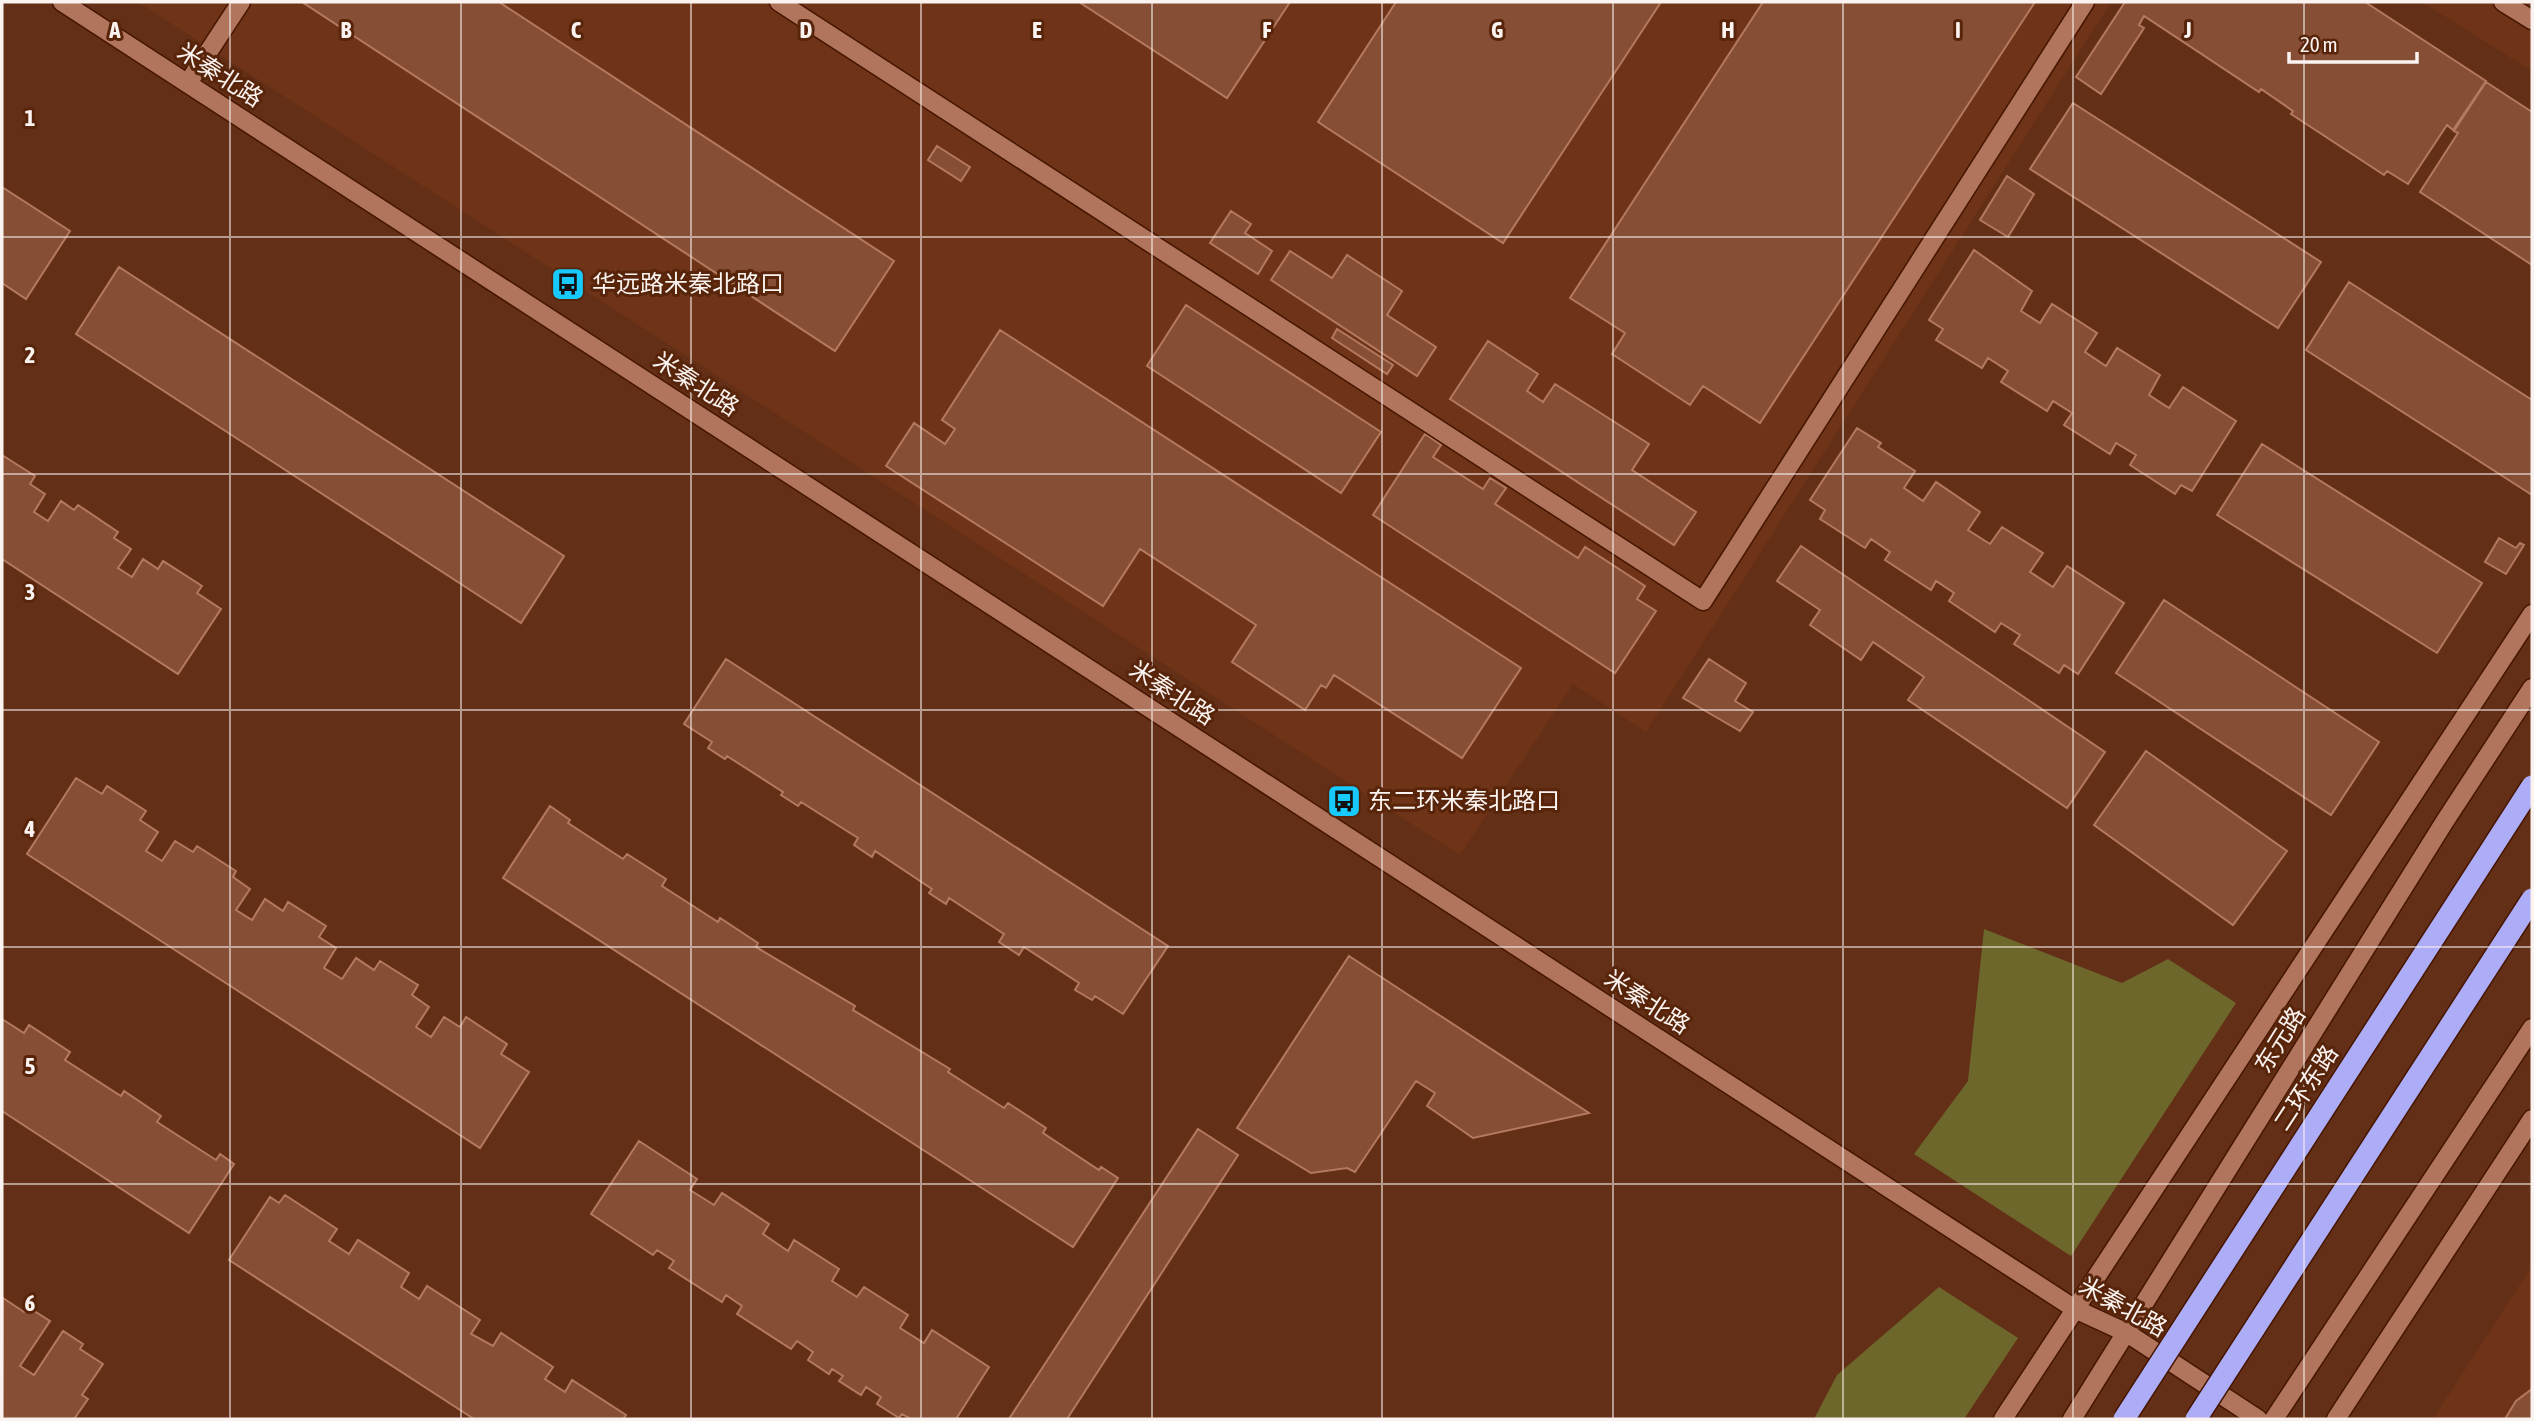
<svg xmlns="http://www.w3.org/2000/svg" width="2534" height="1421" font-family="'Asap Condensed','Noto Sans SC',sans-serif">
	<rect width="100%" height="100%" fill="#642f17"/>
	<!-- built -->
	<path fill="#6f3417" d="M 138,2 L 2111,2 L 1646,732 L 1573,684 L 1460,855 Z
		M 2422,2 L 2532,2 L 2532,71 Z
		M 2532,1266 L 2532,1419 L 2433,1419 Z"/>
	<!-- green -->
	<path fill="#6d672b" d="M 1984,929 L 2122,983 L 2168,959 L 2236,1003 L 2071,1256 L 1914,1154 L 1968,1081 Z
		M 1939,1287 L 2018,1338 L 1964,1419 L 1814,1419 L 1837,1375 Z"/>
	<!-- building -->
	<path fill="#854e35" stroke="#b4795f" stroke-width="2" d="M 302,2 L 499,2 L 894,261 L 835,351 Z
		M 1079,2 L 1290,2 L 1227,98 Z
		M 1396,2 L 1661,2 L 1503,243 L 1318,122 Z
		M 1763,2 L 2035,2 L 1760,423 L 1703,386 L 1690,405 L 1612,354 L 1625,333 L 1570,298 Z
		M 2125,2 L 2365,2 L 2486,81 L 2453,130 L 2447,125 L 2408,184 L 2387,171 L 2384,175 L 2291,114 L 2293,111 L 2261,89 L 2259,92 L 2144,16 L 2139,25 L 2144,28 L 2101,94 L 2076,77 Z
		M 2486,82 L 2532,112 L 2532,265 L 2420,192 L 2458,133 L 2454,131 Z
		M 2073,103 L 2321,262 L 2278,328 L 2030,169 Z
		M 937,146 L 970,167 L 961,181 L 928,160 Z
		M 2007,176 L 2034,194 L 2008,237 L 1980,220 Z
		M 2,187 L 70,231 L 26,299 L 2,283 Z
		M 1231,211 L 1251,224 L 1245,233 L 1272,251 L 1258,274 L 1210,243 Z
		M 1974,250 L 2032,291 L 2021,311 L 2040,323 L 2052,304 L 2097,333 L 2085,352 L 2106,366 L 2117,348 L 2160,375 L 2149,395 L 2169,408 L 2183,387 L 2236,421 L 2192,491 L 2181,485 L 2175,494 L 2130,465 L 2136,455 L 2116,443 L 2110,454 L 2064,425 L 2072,413 L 2053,401 L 2047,411 L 2001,382 L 2008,371 L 1988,358 L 1982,368 L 1936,340 L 1943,329 L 1929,320 Z
		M 1290,251 L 1332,278 L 1347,255 L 1402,291 L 1387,315 L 1436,347 L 1417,376 L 1271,280 Z
		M 119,267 L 564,556 L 521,623 L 76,334 Z
		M 2349,282 L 2532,400 L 2532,495 L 2306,350 Z
		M 1186,305 L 1381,432 L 1341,493 L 1147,366 Z
		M 1337,329 L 1393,365 L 1387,374 L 1332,338 Z
		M 1000,330 L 1521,668 L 1462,758 L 1334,675 L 1326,688 L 1321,685 L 1305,710 L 1232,662 L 1256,625 L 1140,549 L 1103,606 L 886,466 L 914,423 L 945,444 L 955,429 L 942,420 Z
		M 1488,341 L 1538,374 L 1527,391 L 1543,402 L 1555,384 L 1649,444 L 1632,470 L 1696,512 L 1674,545 L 1450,399 Z
		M 1857,428 L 1881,443 L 1878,447 L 1915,471 L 1904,488 L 1923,501 L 1936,482 L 1980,512 L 1968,530 L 1990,544 L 2002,527 L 2043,553 L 2030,572 L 2053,587 L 2067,566 L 2124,603 L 2078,674 L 2064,665 L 2059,673 L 2014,644 L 2020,635 L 2001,623 L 1995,632 L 1949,601 L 1954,593 L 1936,581 L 1931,590 L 1885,560 L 1890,552 L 1871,539 L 1865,548 L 1820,519 L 1825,510 L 1810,500 Z
		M 1425,434 L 1441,445 L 1433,457 L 1483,489 L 1490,478 L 1506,488 L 1495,504 L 1578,558 L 1585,547 L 1645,586 L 1637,599 L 1656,611 L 1615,673 L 1373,515 Z
		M 2262,444 L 2482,583 L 2437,653 L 2217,515 Z
		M 2,455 L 35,476 L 30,484 L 45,494 L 34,512 L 48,521 L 61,501 L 74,510 L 78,505 L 118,532 L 114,538 L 131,549 L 118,568 L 132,577 L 143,559 L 158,569 L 163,561 L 202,586 L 197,593 L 221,609 L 178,674 L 2,559 Z
		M 2499,538 L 2516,548 L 2520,543 L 2524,545 L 2506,574 L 2485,562 Z
		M 1801,546 L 2105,752 L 2067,808 L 1908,700 L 1924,677 L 1873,642 L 1861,660 L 1810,625 L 1820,610 L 1777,581 Z
		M 2164,600 L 2379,742 L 2331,815 L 2116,673 Z
		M 726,659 L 1168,946 L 1123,1014 L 1095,996 L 1092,1000 L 1075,990 L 1079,983 L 1024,947 L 1019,955 L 999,942 L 1004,934 L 949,898 L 946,904 L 929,893 L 932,889 L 875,851 L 872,857 L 854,845 L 858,838 L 801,802 L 798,806 L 781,795 L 783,792 L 727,756 L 725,759 L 708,748 L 712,742 L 684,724 Z
		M 1709,659 L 1746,683 L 1735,701 L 1753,712 L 1740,731 L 1683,698 Z
		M 2146,751 L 2287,851 L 2233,925 L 2094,825 Z
		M 76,778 L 102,794 L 107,786 L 146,811 L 140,820 L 158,832 L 146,851 L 162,861 L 175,841 L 193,852 L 197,846 L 236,871 L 233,877 L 250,889 L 236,910 L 252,920 L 265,899 L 283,911 L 288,902 L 326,926 L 319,937 L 336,948 L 324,968 L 342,979 L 356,958 L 374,970 L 380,961 L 418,985 L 412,995 L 429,1007 L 416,1027 L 431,1037 L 444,1017 L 460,1027 L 466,1017 L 507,1044 L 501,1054 L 529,1072 L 480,1148 L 27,854 Z
		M 550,806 L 570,820 L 568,823 L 623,859 L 627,854 L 666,879 L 662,886 L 718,922 L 720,918 L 758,943 L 756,947 L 855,1006 L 853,1010 L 950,1069 L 948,1072 L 1004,1108 L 1008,1103 L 1046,1128 L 1043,1133 L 1099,1170 L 1101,1167 L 1118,1178 L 1073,1247 L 503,878 Z
		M 1349,956 L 1407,994 L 1589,1113 L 1473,1138 L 1427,1106 L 1435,1093 L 1416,1081 L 1355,1172 L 1347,1168 L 1311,1173 L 1237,1128 Z
		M 2,1019 L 24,1033 L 29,1025 L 70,1052 L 65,1060 L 121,1096 L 124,1091 L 161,1116 L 157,1122 L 216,1160 L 220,1154 L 234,1164 L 189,1233 L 2,1111 Z
		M 1198,1129 L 1238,1155 L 1067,1419 L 1009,1419 Z
		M 639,1141 L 697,1179 L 690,1190 L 714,1205 L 722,1193 L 769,1224 L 763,1234 L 788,1251 L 794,1240 L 839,1269 L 832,1281 L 857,1297 L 864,1287 L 908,1315 L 900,1328 L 924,1343 L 932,1330 L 989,1367 L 956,1419 L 911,1419 L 902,1414 L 899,1418 L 877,1404 L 881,1397 L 866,1387 L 861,1395 L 839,1381 L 843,1376 L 832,1369 L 829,1374 L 808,1360 L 813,1352 L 797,1341 L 791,1349 L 737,1314 L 742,1306 L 726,1295 L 722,1302 L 669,1268 L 674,1261 L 657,1250 L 653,1255 L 591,1214 Z
		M 285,1195 L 337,1229 L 329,1241 L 349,1254 L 358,1240 L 409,1273 L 401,1287 L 419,1299 L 427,1286 L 480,1320 L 471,1334 L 493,1346 L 501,1333 L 553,1367 L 545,1379 L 565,1392 L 572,1380 L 626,1415 L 623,1419 L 474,1419 L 229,1260 L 270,1197 L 279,1203 Z
		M 3,1298 L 24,1312 L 28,1307 L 50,1321 L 20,1366 L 34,1375 L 63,1331 L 83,1344 L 80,1349 L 103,1364 L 82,1395 L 88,1399 L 74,1419 L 2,1419 Z
		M 2532,1389 L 2532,1419 L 2505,1419 L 2516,1401 Z"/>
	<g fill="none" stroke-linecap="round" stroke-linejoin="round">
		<!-- lane casing -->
		<g stroke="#461500" stroke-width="21">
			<path id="lane" d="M 779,2 L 1703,601 L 2085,2"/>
		</g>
		<!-- street casing -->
		<g stroke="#461500" stroke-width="21">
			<path id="street" d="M 2503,2 L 2532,20
				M 188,83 L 241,2
				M 2003,1419 L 2532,614
				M 2336,1419 L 2532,1119"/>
		</g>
		<!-- secondary casing -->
		<g stroke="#461500" stroke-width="21">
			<path id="secondary" d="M 62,2 L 2075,1309 L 2127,1333 L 2258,1419
				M 2072,1419 L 2445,821 L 2532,688
				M 2274,1419 L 2532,1028"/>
		</g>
		<!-- lane -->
		<use href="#lane" stroke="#b0755c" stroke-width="18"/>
		<!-- street -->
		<use href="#street" stroke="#b0755c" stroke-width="18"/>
		<!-- secondary -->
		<use href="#secondary" stroke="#b0755c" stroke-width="18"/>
		<!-- highway-bridge casing -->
		<g stroke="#461500" stroke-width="24" stroke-linecap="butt">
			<path id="highway-bridge" d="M 2124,1419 L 2532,786
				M 2196,1419 L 2532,899"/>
		</g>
		<!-- highway-bridge -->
		<use href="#highway-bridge" stroke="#adacf6" stroke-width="21"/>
	</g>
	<!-- grid -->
	<path fill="none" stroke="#faf3f0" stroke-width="2" stroke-opacity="0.55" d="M 230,2 L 230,1419M 461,2 L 461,1419M 691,2 L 691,1419M 921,2 L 921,1419M 1152,2 L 1152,1419M 1382,2 L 1382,1419M 1613,2 L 1613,1419M 1843,2 L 1843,1419M 2073,2 L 2073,1419M 2304,2 L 2304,1419M 2,237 L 2532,237M 2,474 L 2532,474M 2,710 L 2532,710M 2,947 L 2532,947M 2,1184 L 2532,1184"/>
	<!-- icons -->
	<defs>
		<g id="bus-square" transform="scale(1.75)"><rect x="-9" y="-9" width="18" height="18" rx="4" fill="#17cafb" stroke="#58250b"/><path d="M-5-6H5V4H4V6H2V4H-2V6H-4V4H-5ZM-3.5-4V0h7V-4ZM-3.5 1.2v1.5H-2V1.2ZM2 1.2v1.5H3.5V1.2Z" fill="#111"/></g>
	</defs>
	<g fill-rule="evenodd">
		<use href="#bus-square" x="568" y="284"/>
		<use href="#bus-square" x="1344" y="801"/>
	</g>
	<g text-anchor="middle" stroke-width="6" stroke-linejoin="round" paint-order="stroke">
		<!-- street labels -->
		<g font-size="24" fill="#faf3f0" stroke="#58250b">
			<text transform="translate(220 75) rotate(33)" y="8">米秦北路</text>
			<text transform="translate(696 384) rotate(33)" y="8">米秦北路</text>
			<text transform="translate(1172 693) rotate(33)" y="8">米秦北路</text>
			<text transform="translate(1647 1002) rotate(33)" y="8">米秦北路</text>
			<text transform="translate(2280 1040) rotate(-58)" y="8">东元路</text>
			<text transform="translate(2306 1088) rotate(-57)" y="8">二环东路</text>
			<text transform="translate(2123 1307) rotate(29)" y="8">米秦北路</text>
		</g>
		<!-- poi labels -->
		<g font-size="24" fill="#faf3f0" stroke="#58250b" text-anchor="start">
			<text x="592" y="292">华远路米秦北路口</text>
			<text x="1368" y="809">东二环米秦北路口</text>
		</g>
	</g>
	<g font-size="23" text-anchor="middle" font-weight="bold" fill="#faf3f0" stroke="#58250b" stroke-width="6" stroke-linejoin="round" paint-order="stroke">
		<text x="115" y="38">A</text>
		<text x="346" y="38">B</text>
		<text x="576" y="38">C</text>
		<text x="806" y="38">D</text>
		<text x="1037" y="38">E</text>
		<text x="1267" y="38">F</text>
		<text x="1497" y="38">G</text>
		<text x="1728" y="38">H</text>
		<text x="1958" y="38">I</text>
		<text x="2188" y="38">J</text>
		<text x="30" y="126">1</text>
		<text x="30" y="363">2</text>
		<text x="30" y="600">3</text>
		<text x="30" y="837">4</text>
		<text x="30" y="1074">5</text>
		<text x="30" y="1311">6</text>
	</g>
	<!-- border -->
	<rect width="2534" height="1421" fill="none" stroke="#faf3f0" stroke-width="7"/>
	<!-- scale -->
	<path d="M2289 52v10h128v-10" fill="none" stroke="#faf3f0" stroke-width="3.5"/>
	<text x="2300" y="52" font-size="21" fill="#faf3f0" stroke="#58250b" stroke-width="5" paint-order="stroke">20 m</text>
</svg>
